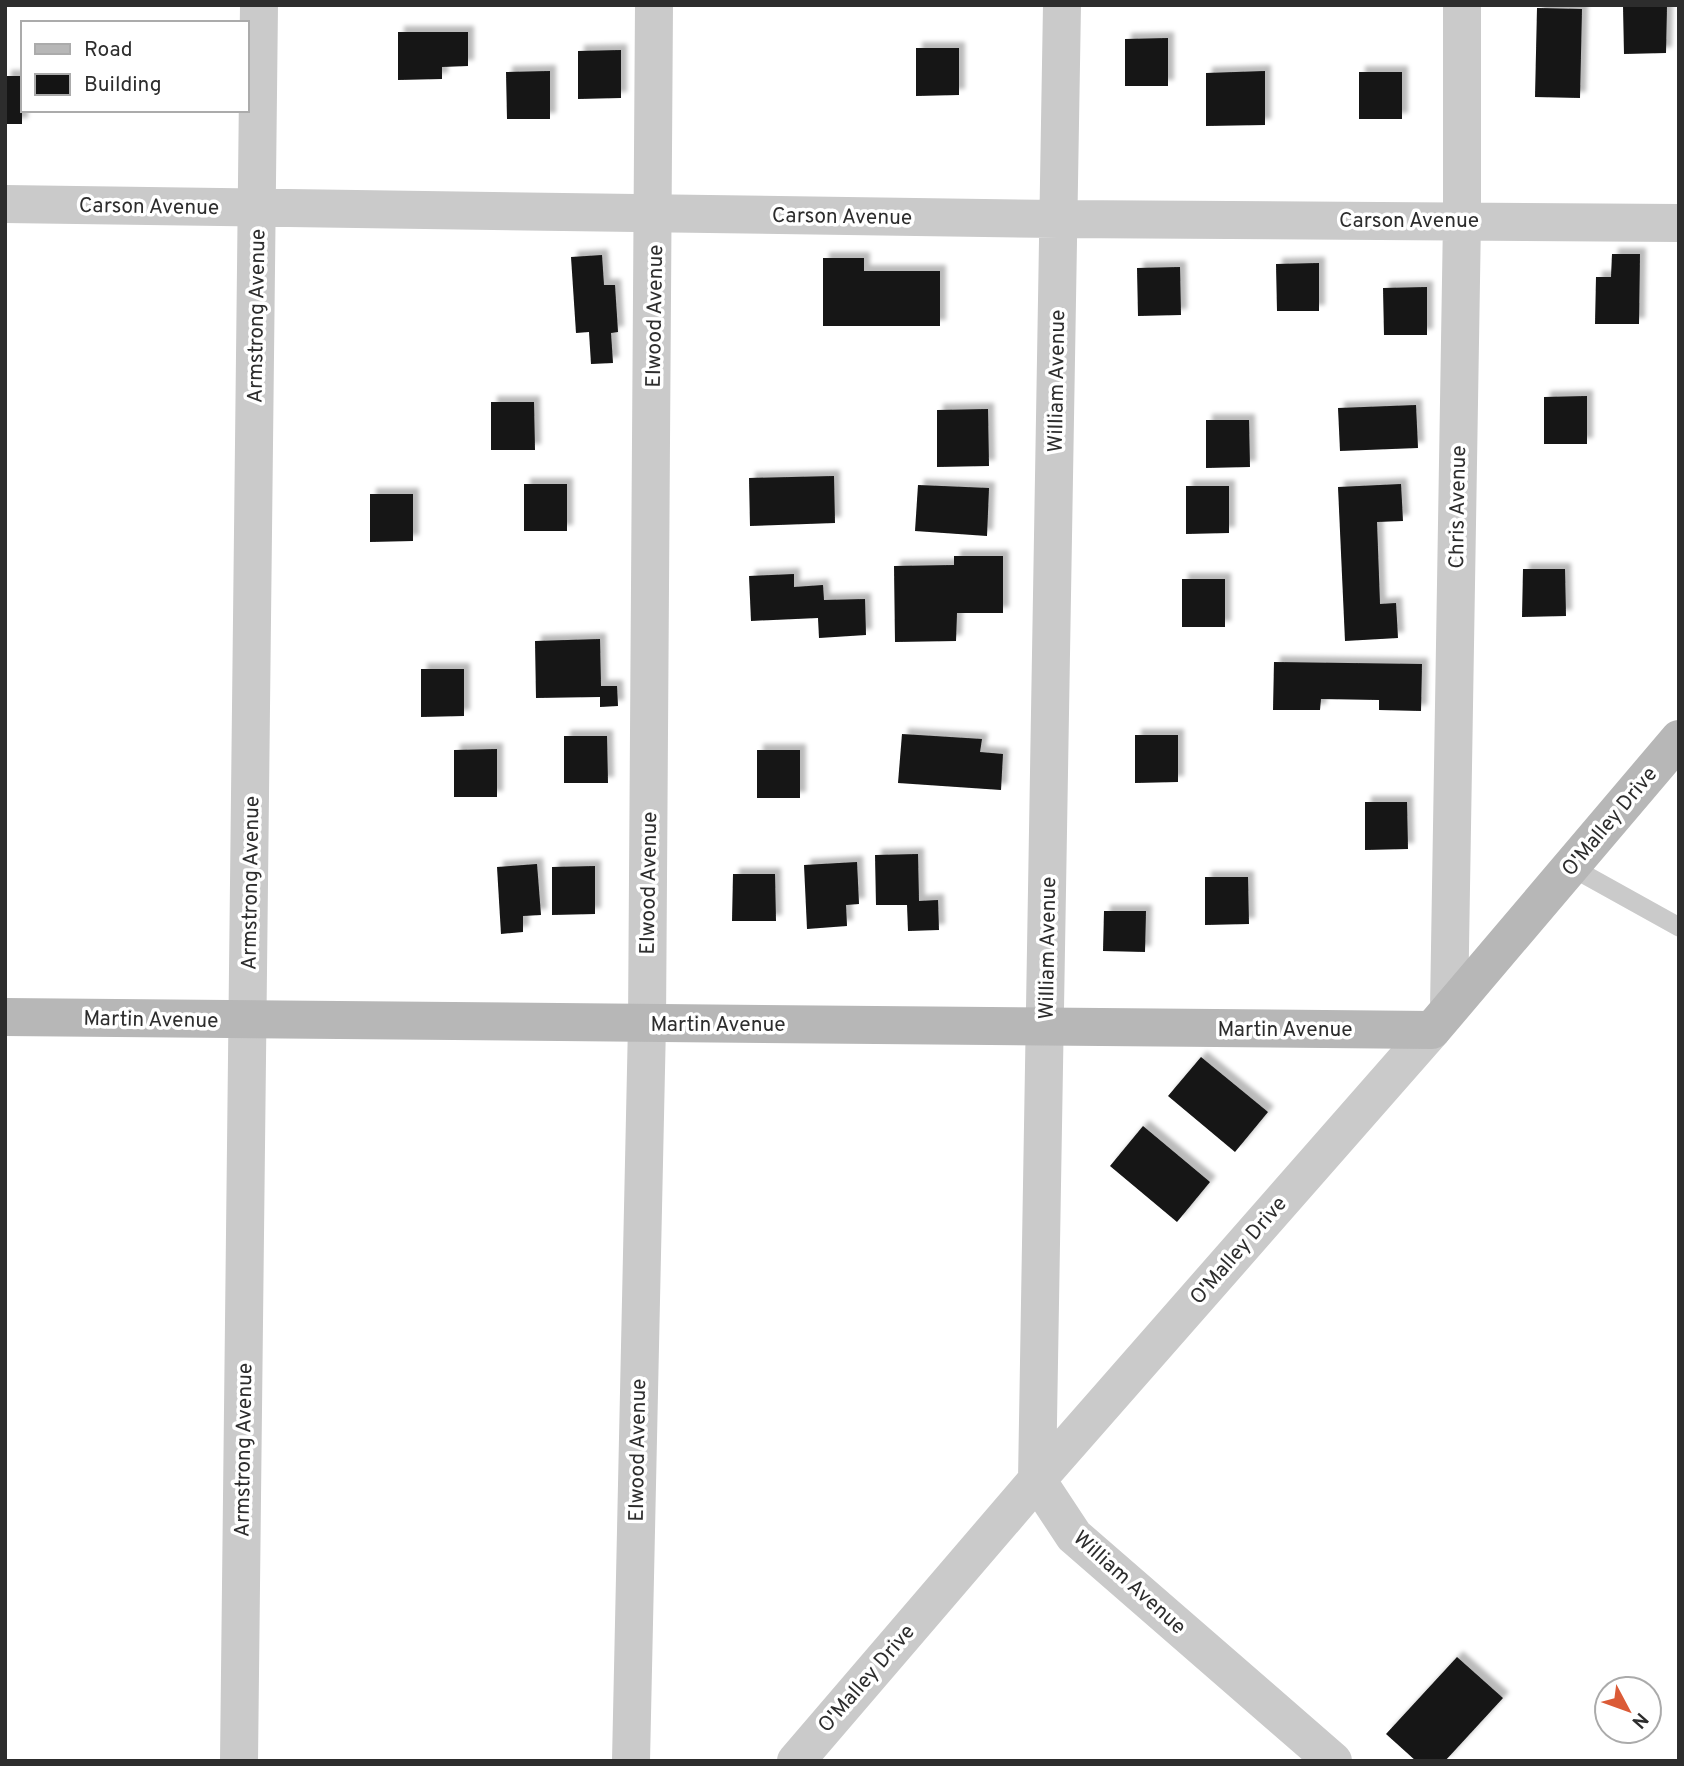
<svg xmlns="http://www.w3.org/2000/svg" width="1684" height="1766" font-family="Overpass,sans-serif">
	<defs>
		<filter id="shadow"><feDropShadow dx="6" dy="-6" stdDeviation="2" flood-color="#0004"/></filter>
	</defs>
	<rect width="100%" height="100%" fill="#fff"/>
	<!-- building -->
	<path fill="#141414" filter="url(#shadow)" d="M 1623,6 L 1667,6 L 1666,53 L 1624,54 Z
		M 1537,8 L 1582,9 L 1580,98 L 1535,97 Z
		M 398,32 L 468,32 L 468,66 L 442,67 L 442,79 L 398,80 Z
		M 1168,38 L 1168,86 L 1125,86 L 1125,39 Z
		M 916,48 L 959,48 L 959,95 L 916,96 Z
		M 621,50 L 621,98 L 578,99 L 578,51 Z
		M 550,71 L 550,119 L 507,119 L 506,72 Z
		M 1265,71 L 1265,125 L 1206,126 L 1206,73 Z
		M 1359,72 L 1402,72 L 1402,119 L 1359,119 Z
		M 5,76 L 22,76 L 22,124 L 5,124 Z
		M 1612,254 L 1640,254 L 1639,324 L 1595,324 L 1596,277 L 1611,277 Z
		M 602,255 L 604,285 L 615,285 L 618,332 L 611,333 L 613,363 L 591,364 L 589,332 L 576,333 L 571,257 Z
		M 823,258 L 864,258 L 864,271 L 940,271 L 940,326 L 823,326 Z
		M 1319,263 L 1319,311 L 1277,311 L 1276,264 Z
		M 1180,267 L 1181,315 L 1138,316 L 1137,268 Z
		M 1427,287 L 1427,335 L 1384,335 L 1383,288 Z
		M 1587,396 L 1587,444 L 1544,444 L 1544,397 Z
		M 491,402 L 534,402 L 535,450 L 491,450 Z
		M 1416,405 L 1418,448 L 1340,451 L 1338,408 Z
		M 988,409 L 989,466 L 937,467 L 937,410 Z
		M 1206,420 L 1249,420 L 1250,467 L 1206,468 Z
		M 834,476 L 835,523 L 750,526 L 749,478 Z
		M 524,484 L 567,484 L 567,531 L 524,531 Z
		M 1401,484 L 1403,521 L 1377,522 L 1380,604 L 1396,603 L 1398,638 L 1345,641 L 1338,487 Z
		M 918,485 L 989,488 L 987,536 L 915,531 Z
		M 1186,486 L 1229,486 L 1229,533 L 1186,534 Z
		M 370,494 L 413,494 L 413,541 L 370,542 Z
		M 954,556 L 1003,556 L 1003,613 L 957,613 L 956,641 L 895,642 L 894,566 L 954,565 Z
		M 1523,569 L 1565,569 L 1566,616 L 1522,617 Z
		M 794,574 L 794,587 L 823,585 L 824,600 L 865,599 L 866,635 L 819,638 L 818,618 L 751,621 L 749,576 Z
		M 1182,579 L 1225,579 L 1225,627 L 1182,627 Z
		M 600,639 L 601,686 L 617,686 L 618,706 L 600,707 L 600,697 L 536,698 L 535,641 Z
		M 1274,662 L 1422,664 L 1421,711 L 1379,710 L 1379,700 L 1321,699 L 1320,710 L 1273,710 Z
		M 421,669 L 464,669 L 464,716 L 421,717 Z
		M 902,734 L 982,739 L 980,752 L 1003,754 L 1001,790 L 898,783 Z
		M 1135,735 L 1178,735 L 1178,782 L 1135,783 Z
		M 564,736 L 607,736 L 608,783 L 564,783 Z
		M 497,749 L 497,797 L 454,797 L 454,750 Z
		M 757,750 L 800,750 L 800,798 L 757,798 Z
		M 1365,802 L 1407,802 L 1408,849 L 1365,850 Z
		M 918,854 L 919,901 L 938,900 L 939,930 L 908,931 L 907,905 L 876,905 L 875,855 Z
		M 857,862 L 859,904 L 846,905 L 847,926 L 807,929 L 804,865 Z
		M 537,864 L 541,915 L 523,916 L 523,932 L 501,934 L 497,867 Z
		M 595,866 L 595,914 L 552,915 L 552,867 Z
		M 733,874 L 775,874 L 776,921 L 732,921 Z
		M 1205,877 L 1248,877 L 1249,924 L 1205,925 Z
		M 1104,911 L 1146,911 L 1145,952 L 1103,951 Z
		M 1201,1057 L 1268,1112 L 1235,1152 L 1168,1096 Z
		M 1143,1126 L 1210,1182 L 1177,1222 L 1110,1166 Z
		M 1457,1657 L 1503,1698 L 1445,1761 L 1416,1761 L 1386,1734 Z"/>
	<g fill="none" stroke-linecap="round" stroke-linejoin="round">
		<!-- lane -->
		<path stroke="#cacaca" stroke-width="19" d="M 1571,867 L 1679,927"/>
		<!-- street -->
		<path stroke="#cacaca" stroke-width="38" d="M 1062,5 L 1037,1480 L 1074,1536 L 1333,1761
			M 5,204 L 1059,219 L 1679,223
			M 1449,1009 L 1462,220 L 1462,5
			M 239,1761 L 259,5
			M 631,1761 L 647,1024 L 654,5
			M 796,1761 L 1037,1480 L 1432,1030"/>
		<!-- secondary -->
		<path stroke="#b7b7b7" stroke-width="38" d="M 5,1017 L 1432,1030 L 1679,739"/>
	</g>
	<g text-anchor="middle" stroke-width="7" stroke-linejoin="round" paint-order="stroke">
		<!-- street labels -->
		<g font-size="21" fill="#2d2d2d" stroke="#fff">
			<text transform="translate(149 206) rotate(1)" y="7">Carson Avenue</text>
			<text transform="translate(842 216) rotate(1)" y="7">Carson Avenue</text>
			<text x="1409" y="227">Carson Avenue</text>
			<text transform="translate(256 316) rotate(-89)" y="7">Armstrong Avenue</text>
			<text transform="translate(654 316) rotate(-89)" y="7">Elwood Avenue</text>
			<text transform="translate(1056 381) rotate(-89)" y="7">William Avenue</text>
			<text transform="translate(1457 507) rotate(-89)" y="7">Chris Avenue</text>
			<text transform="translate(1609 821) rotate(-50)" y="7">O'Malley Drive</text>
			<text transform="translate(250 883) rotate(-89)" y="7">Armstrong Avenue</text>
			<text transform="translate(648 883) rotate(-89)" y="7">Elwood Avenue</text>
			<text transform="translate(1047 948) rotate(-89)" y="7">William Avenue</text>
			<text transform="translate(151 1019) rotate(1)" y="7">Martin Avenue</text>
			<text x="718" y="1031">Martin Avenue</text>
			<text x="1285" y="1036">Martin Avenue</text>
			<text transform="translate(1238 1250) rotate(-49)" y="7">O'Malley Drive</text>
			<text transform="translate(243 1450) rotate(-89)" y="7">Armstrong Avenue</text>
			<text transform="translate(637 1450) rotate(-89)" y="7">Elwood Avenue</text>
			<text transform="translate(1130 1582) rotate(42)" y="7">William Avenue</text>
			<text transform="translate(866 1678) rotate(-49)" y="7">O'Malley Drive</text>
		</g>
	</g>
	<!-- border -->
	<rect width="1684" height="1766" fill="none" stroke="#2d2d2d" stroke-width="14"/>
	<!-- legend -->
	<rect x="21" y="21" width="228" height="91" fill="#ffffff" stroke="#ababab" stroke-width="2"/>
	<rect x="35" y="44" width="35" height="10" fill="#b7b7b7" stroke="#ababab" stroke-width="2"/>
	<text x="84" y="56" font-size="21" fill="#2d2d2d">Road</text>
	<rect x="35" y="74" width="35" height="21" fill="#141414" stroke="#ababab" stroke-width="2"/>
	<text x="84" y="91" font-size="21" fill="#2d2d2d">Building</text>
	<!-- north arrow -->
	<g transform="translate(1628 1710) rotate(131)"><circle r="33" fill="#ffffff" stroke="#ababab" stroke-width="2"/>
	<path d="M0-5L12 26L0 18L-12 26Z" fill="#db5b37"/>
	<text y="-10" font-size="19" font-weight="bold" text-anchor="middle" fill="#2d2d2d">N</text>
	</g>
</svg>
